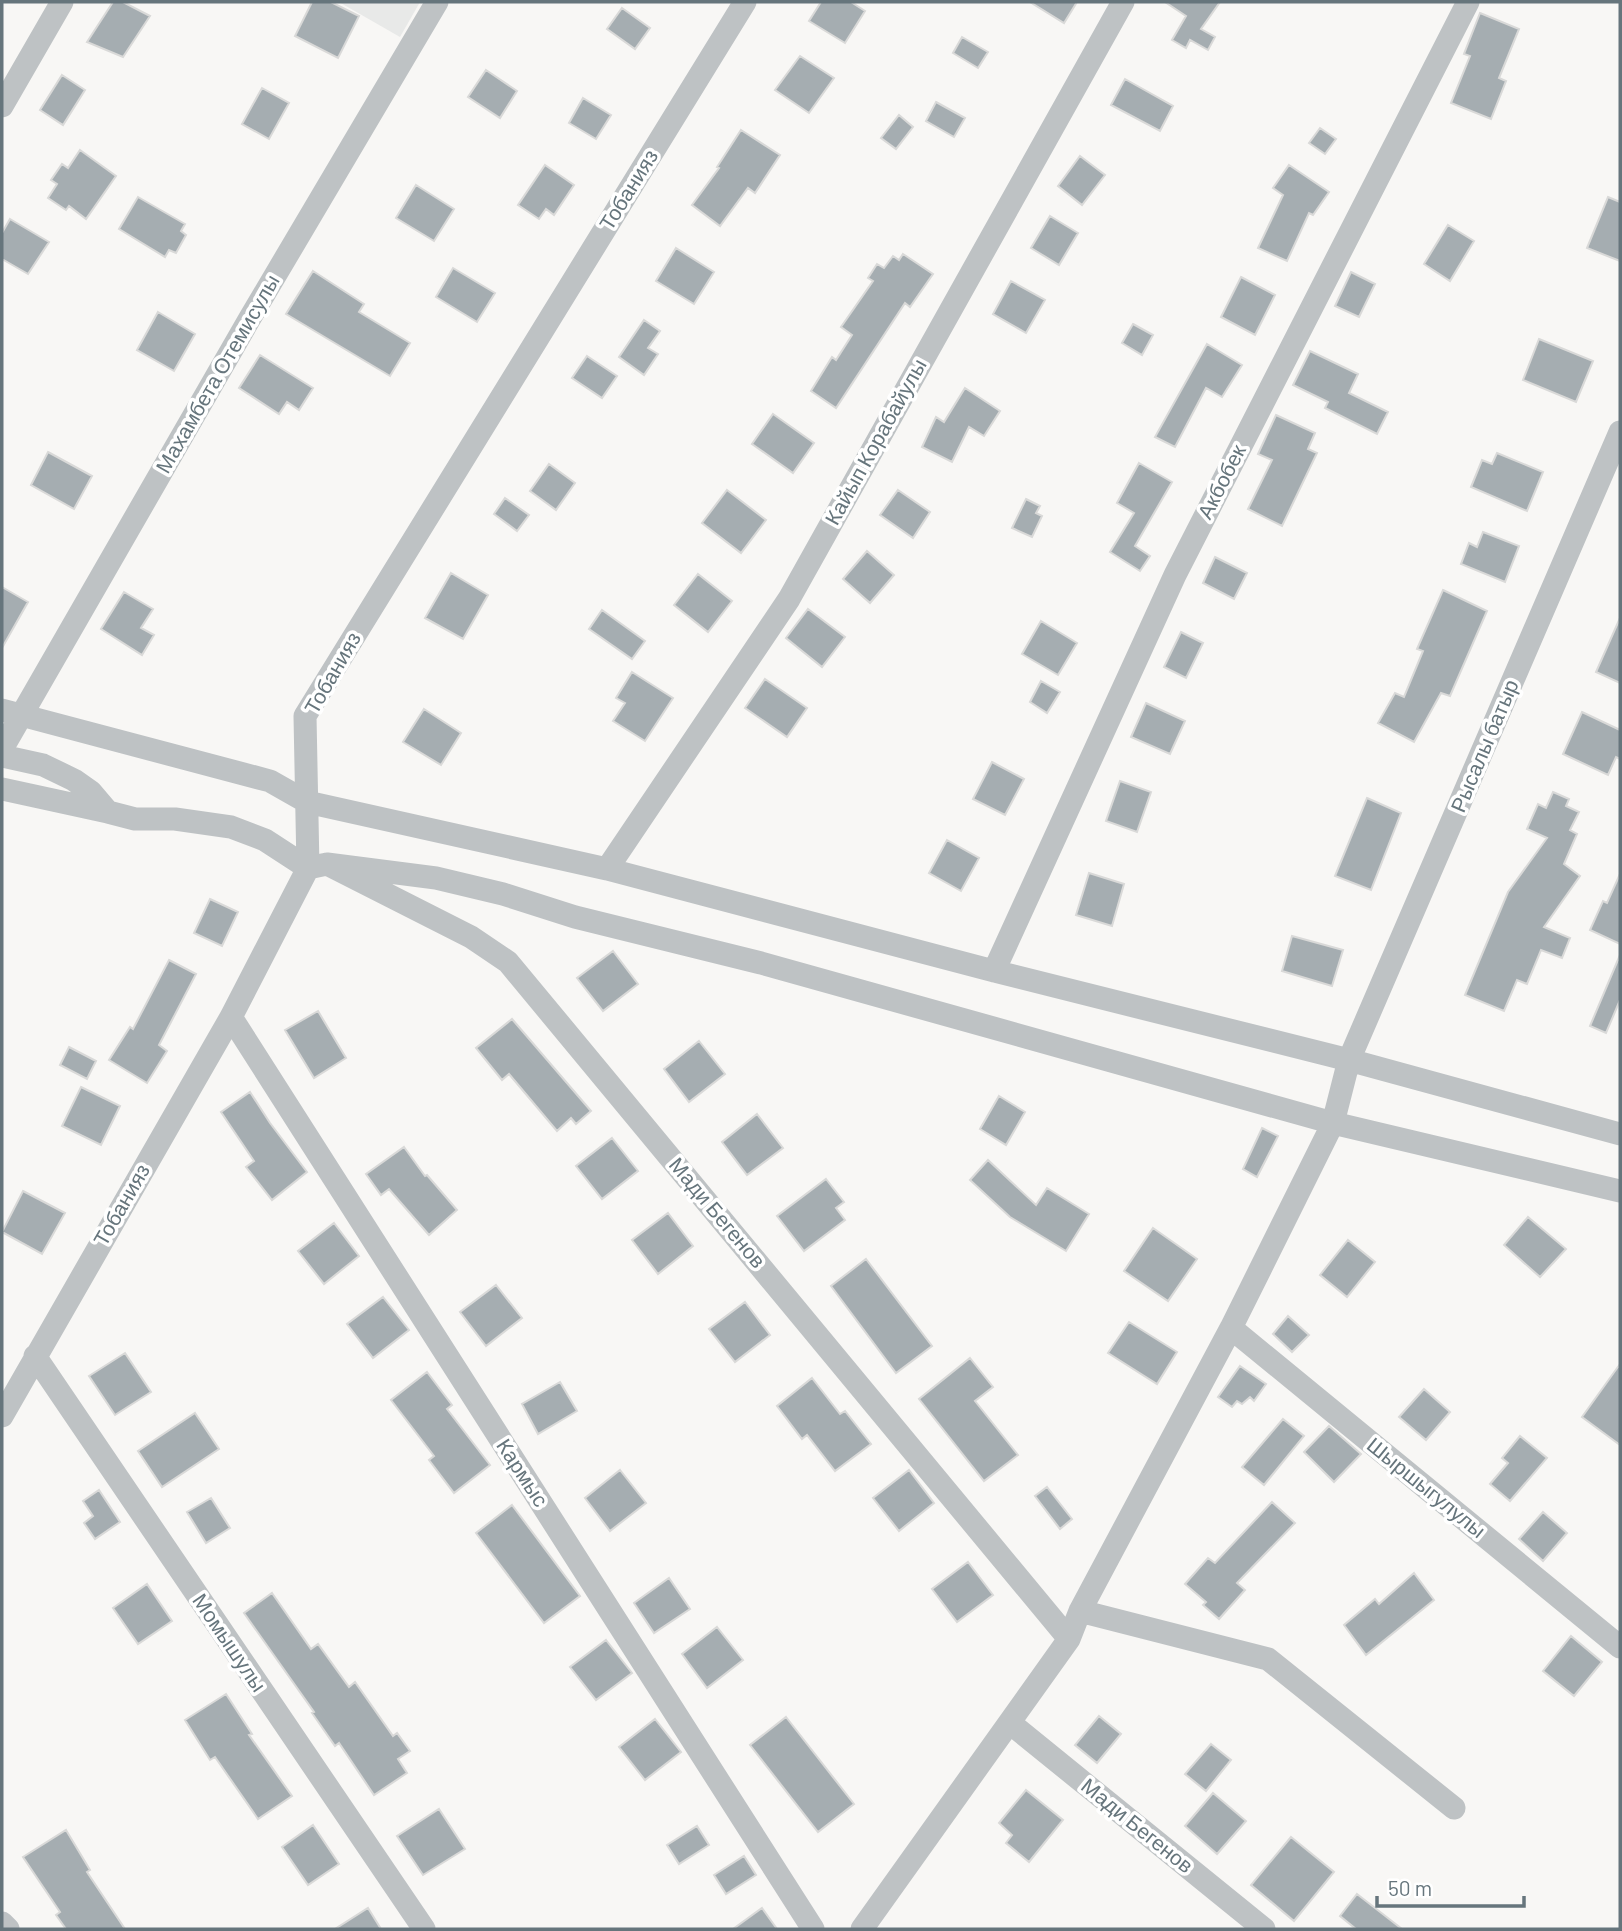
<svg xmlns="http://www.w3.org/2000/svg" width="1622" height="1931" font-family="Barlow,sans-serif">
	<rect width="100%" height="100%" fill="#f8f7f5"/>
	<!-- built -->
	<path fill="#e8e9e8" d="M 339,2 L 420,2 L 400,37 Z"/>
	<!-- building -->
	<path fill="#a5adb1" stroke="#d9d9d8" stroke-width="2" d="M 113,2 L 123,2 L 150,16 L 123,57 L 87,42 Z
		M 312,2 L 331,2 L 359,16 L 338,58 L 295,36 Z
		M 821,2 L 851,2 L 865,11 L 845,43 L 809,21 Z
		M 1030,2 L 1077,2 L 1064,23 Z
		M 1165,2 L 1220,2 L 1201,29 L 1215,37 L 1208,50 L 1190,40 L 1186,48 L 1172,40 L 1186,16 Z
		M 622,8 L 650,28 L 635,49 L 607,29 Z
		M 1480,13 L 1519,29 L 1499,78 L 1506,81 L 1491,119 L 1451,103 L 1470,56 L 1464,54 Z
		M 962,37 L 988,52 L 978,68 L 953,53 Z
		M 800,56 L 834,78 L 809,113 L 775,90 Z
		M 486,70 L 517,91 L 500,118 L 468,97 Z
		M 62,75 L 85,90 L 63,125 L 40,110 Z
		M 1125,79 L 1173,106 L 1160,131 L 1111,105 Z
		M 262,88 L 289,103 L 269,139 L 242,124 Z
		M 583,98 L 611,115 L 596,139 L 569,123 Z
		M 936,102 L 965,118 L 954,137 L 926,121 Z
		M 899,115 L 913,127 L 896,149 L 881,138 Z
		M 1320,128 L 1336,139 L 1325,154 L 1309,143 Z
		M 741,130 L 780,155 L 755,193 L 748,188 L 720,226 L 692,205 L 719,168 L 717,167 Z
		M 80,150 L 116,176 L 86,219 L 69,206 L 66,210 L 48,198 L 57,184 L 51,180 L 62,164 L 68,168 Z
		M 1080,156 L 1105,175 L 1082,205 L 1058,186 Z
		M 545,165 L 574,185 L 554,215 L 546,209 L 539,219 L 518,205 Z
		M 1289,165 L 1329,192 L 1313,215 L 1309,213 L 1287,261 L 1258,248 L 1283,195 L 1273,188 Z
		M 416,185 L 454,209 L 434,241 L 396,218 Z
		M 138,197 L 185,224 L 181,231 L 186,235 L 176,253 L 169,250 L 165,257 L 119,229 Z
		M 1608,197 L 1620,202 L 1620,261 L 1587,248 Z
		M 1050,216 L 1078,233 L 1059,265 L 1031,248 Z
		M 10,219 L 49,242 L 28,274 L 2,259 L 2,233 Z
		M 1448,225 L 1474,241 L 1450,281 L 1424,264 Z
		M 676,248 L 714,272 L 694,304 L 656,281 Z
		M 903,254 L 933,274 L 910,307 L 905,303 L 836,408 L 811,391 L 832,357 L 836,360 L 852,335 L 841,327 L 873,281 L 868,278 L 877,264 L 884,268 L 893,256 L 899,260 Z
		M 453,268 L 495,293 L 477,322 L 436,297 Z
		M 313,271 L 364,304 L 359,312 L 410,343 L 390,376 L 286,314 Z
		M 1351,272 L 1375,284 L 1359,317 L 1335,306 Z
		M 1241,277 L 1275,295 L 1255,335 L 1221,317 Z
		M 1011,281 L 1045,300 L 1026,333 L 993,314 Z
		M 158,312 L 195,334 L 174,371 L 137,350 Z
		M 644,320 L 660,331 L 648,348 L 658,354 L 644,375 L 619,357 Z
		M 1133,324 L 1153,335 L 1142,355 L 1122,343 Z
		M 1539,339 L 1593,361 L 1576,402 L 1523,380 Z
		M 1207,344 L 1242,365 L 1222,397 L 1206,388 L 1175,447 L 1155,437 Z
		M 1310,351 L 1358,374 L 1349,393 L 1388,412 L 1377,434 L 1325,408 L 1328,402 L 1293,385 Z
		M 260,355 L 313,388 L 299,410 L 287,402 L 279,414 L 239,388 Z
		M 587,356 L 617,376 L 602,398 L 572,378 Z
		M 965,388 L 1000,411 L 984,436 L 969,427 L 952,462 L 922,447 L 936,417 L 944,422 Z
		M 773,414 L 814,443 L 793,473 L 752,444 Z
		M 1276,415 L 1315,433 L 1308,449 L 1317,453 L 1282,526 L 1248,509 L 1272,460 L 1258,454 Z
		M 48,452 L 92,476 L 74,509 L 31,485 Z
		M 1497,453 L 1543,472 L 1527,511 L 1471,487 L 1482,460 L 1492,464 Z
		M 1139,463 L 1172,482 L 1135,546 L 1150,556 L 1140,571 L 1110,552 L 1134,513 L 1117,503 Z
		M 549,464 L 575,483 L 556,510 L 530,491 Z
		M 727,490 L 766,520 L 741,553 L 702,523 Z
		M 898,490 L 930,512 L 913,538 L 880,515 Z
		M 505,498 L 529,515 L 517,531 L 494,514 Z
		M 1026,499 L 1040,506 L 1036,513 L 1042,516 L 1032,537 L 1012,528 Z
		M 1483,532 L 1519,546 L 1505,582 L 1461,564 L 1469,543 L 1477,547 Z
		M 867,551 L 894,575 L 870,603 L 843,579 Z
		M 1215,557 L 1247,573 L 1234,599 L 1203,583 Z
		M 451,573 L 488,595 L 463,639 L 425,618 Z
		M 698,574 L 732,601 L 708,632 L 674,605 Z
		M 2,587 L 28,602 L 2,648 Z
		M 1443,590 L 1487,611 L 1450,696 L 1441,693 L 1414,742 L 1378,723 L 1395,693 L 1404,697 L 1423,651 L 1417,649 Z
		M 124,592 L 153,609 L 141,628 L 154,635 L 142,655 L 101,629 Z
		M 808,609 L 845,637 L 822,667 L 786,638 Z
		M 602,610 L 645,641 L 632,659 L 589,629 Z
		M 1620,618 L 1620,683 L 1596,672 Z
		M 1041,621 L 1077,643 L 1058,675 L 1022,654 Z
		M 1181,632 L 1203,643 L 1186,678 L 1164,667 Z
		M 632,672 L 673,698 L 645,741 L 613,721 L 625,703 L 616,698 Z
		M 765,679 L 807,708 L 787,737 L 745,708 Z
		M 1041,681 L 1060,692 L 1047,713 L 1030,702 Z
		M 1146,703 L 1185,721 L 1170,754 L 1131,737 Z
		M 424,709 L 461,733 L 441,765 L 403,742 Z
		M 1582,712 L 1620,730 L 1620,759 L 1616,757 L 1608,775 L 1563,754 Z
		M 992,762 L 1024,779 L 1005,815 L 973,799 Z
		M 1120,781 L 1151,792 L 1137,832 L 1106,821 Z
		M 1553,792 L 1569,799 L 1566,806 L 1579,812 L 1570,830 L 1577,834 L 1564,864 L 1580,876 L 1544,927 L 1570,938 L 1562,958 L 1541,950 L 1527,984 L 1517,980 L 1504,1011 L 1465,995 L 1508,892 L 1547,838 L 1527,829 L 1538,804 L 1546,808 Z
		M 1367,798 L 1401,813 L 1371,890 L 1335,876 Z
		M 947,840 L 979,858 L 961,891 L 929,873 Z
		M 1089,873 L 1124,884 L 1112,926 L 1076,915 Z
		M 1620,874 L 1620,944 L 1590,930 L 1603,901 L 1607,903 Z
		M 210,899 L 238,912 L 222,946 L 194,933 Z
		M 1292,936 L 1343,950 L 1332,986 L 1282,971 Z
		M 613,951 L 638,984 L 603,1011 L 577,978 Z
		M 1620,955 L 1620,1000 L 1606,1033 L 1590,1026 Z
		M 169,960 L 196,974 L 159,1045 L 167,1051 L 147,1083 L 109,1060 L 130,1027 L 133,1029 Z
		M 318,1011 L 346,1058 L 314,1078 L 285,1030 Z
		M 512,1019 L 591,1111 L 576,1124 L 571,1118 L 557,1131 L 509,1074 L 502,1080 L 476,1048 Z
		M 699,1041 L 725,1074 L 689,1102 L 664,1069 Z
		M 69,1047 L 96,1061 L 87,1079 L 60,1065 Z
		M 81,1087 L 120,1106 L 101,1145 L 62,1126 Z
		M 250,1092 L 270,1123 L 307,1172 L 272,1200 L 246,1167 L 254,1161 L 221,1112 Z
		M 999,1096 L 1025,1112 L 1006,1145 L 980,1129 Z
		M 757,1114 L 783,1148 L 747,1175 L 722,1142 Z
		M 1262,1128 L 1278,1136 L 1257,1177 L 1243,1169 Z
		M 612,1138 L 638,1171 L 602,1199 L 576,1166 Z
		M 404,1147 L 425,1176 L 427,1175 L 457,1210 L 429,1235 L 389,1189 L 381,1195 L 366,1174 Z
		M 988,1160 L 1036,1205 L 1047,1188 L 1089,1214 L 1066,1251 L 1010,1217 L 970,1180 Z
		M 826,1179 L 844,1202 L 836,1208 L 845,1220 L 804,1251 L 777,1216 Z
		M 23,1191 L 65,1213 L 42,1254 L 2,1232 Z
		M 668,1213 L 693,1246 L 658,1274 L 632,1240 Z
		M 1528,1217 L 1566,1249 L 1540,1277 L 1504,1245 Z
		M 334,1223 L 359,1256 L 324,1284 L 298,1251 Z
		M 1153,1228 L 1197,1259 L 1168,1301 L 1124,1271 Z
		M 1348,1240 L 1375,1262 L 1347,1297 L 1320,1275 Z
		M 866,1259 L 932,1346 L 896,1373 L 831,1286 Z
		M 496,1285 L 522,1318 L 486,1346 L 460,1312 Z
		M 383,1297 L 409,1330 L 373,1358 L 347,1324 Z
		M 745,1302 L 770,1335 L 735,1362 L 709,1329 Z
		M 1288,1316 L 1309,1335 L 1292,1352 L 1273,1334 Z
		M 1129,1322 L 1177,1352 L 1157,1384 L 1108,1353 Z
		M 125,1353 L 151,1392 L 115,1415 L 89,1376 Z
		M 970,1358 L 993,1387 L 975,1401 L 1018,1455 L 984,1481 L 919,1399 Z
		M 1620,1364 L 1620,1445 L 1582,1417 Z
		M 1240,1366 L 1266,1384 L 1254,1401 L 1250,1397 L 1242,1404 L 1237,1401 L 1232,1407 L 1218,1397 Z
		M 427,1372 L 452,1405 L 447,1409 L 490,1465 L 454,1493 L 429,1460 L 434,1456 L 391,1400 Z
		M 812,1378 L 840,1414 L 845,1411 L 871,1444 L 835,1471 L 807,1435 L 802,1439 L 777,1406 Z
		M 560,1382 L 577,1411 L 538,1434 L 522,1404 Z
		M 1424,1389 L 1450,1412 L 1426,1440 L 1399,1417 Z
		M 195,1413 L 219,1449 L 162,1487 L 138,1451 Z
		M 1283,1419 L 1304,1436 L 1264,1485 L 1242,1467 Z
		M 1329,1426 L 1361,1454 L 1334,1482 L 1304,1452 Z
		M 1520,1436 L 1547,1458 L 1510,1501 L 1490,1484 L 1508,1463 L 1502,1458 Z
		M 620,1470 L 646,1503 L 610,1531 L 585,1498 Z
		M 909,1470 L 934,1503 L 899,1531 L 873,1498 Z
		M 1047,1487 L 1072,1519 L 1060,1529 L 1035,1496 Z
		M 99,1490 L 120,1522 L 95,1539 L 84,1523 L 93,1516 L 83,1501 Z
		M 211,1498 L 230,1528 L 206,1543 L 187,1512 Z
		M 1272,1502 L 1295,1523 L 1237,1583 L 1245,1590 L 1219,1619 L 1203,1605 L 1206,1602 L 1185,1584 L 1208,1558 L 1215,1563 Z
		M 512,1505 L 580,1596 L 544,1623 L 476,1533 Z
		M 1543,1512 L 1567,1533 L 1543,1561 L 1519,1539 Z
		M 968,1562 L 993,1595 L 957,1622 L 932,1589 Z
		M 1414,1573 L 1434,1600 L 1366,1655 L 1344,1625 L 1375,1599 L 1379,1604 Z
		M 669,1578 L 690,1609 L 654,1633 L 634,1603 Z
		M 147,1584 L 172,1621 L 138,1644 L 113,1608 Z
		M 272,1593 L 311,1649 L 318,1644 L 349,1687 L 355,1682 L 393,1736 L 397,1733 L 410,1751 L 398,1759 L 407,1773 L 374,1795 L 339,1743 L 335,1746 L 312,1713 L 314,1712 L 244,1613 Z
		M 717,1627 L 743,1660 L 707,1688 L 682,1654 Z
		M 1571,1636 L 1602,1662 L 1574,1696 L 1543,1671 Z
		M 606,1640 L 632,1673 L 596,1700 L 570,1667 Z
		M 226,1694 L 252,1734 L 249,1735 L 292,1796 L 258,1819 L 215,1757 L 210,1760 L 185,1720 Z
		M 1099,1716 L 1121,1734 L 1097,1763 L 1075,1745 Z
		M 786,1717 L 854,1804 L 818,1832 L 750,1745 Z
		M 655,1719 L 681,1752 L 645,1780 L 619,1747 Z
		M 1211,1744 L 1231,1760 L 1206,1791 L 1185,1774 Z
		M 1026,1790 L 1063,1820 L 1029,1862 L 1006,1843 L 1012,1835 L 999,1823 Z
		M 1213,1793 L 1246,1821 L 1217,1854 L 1185,1826 Z
		M 439,1809 L 465,1849 L 423,1875 L 397,1836 Z
		M 313,1825 L 339,1864 L 308,1885 L 282,1847 Z
		M 697,1826 L 709,1845 L 679,1864 L 667,1845 Z
		M 66,1830 L 90,1870 L 87,1872 L 125,1929 L 66,1929 L 56,1915 L 60,1912 L 23,1857 Z
		M 1291,1837 L 1334,1872 L 1294,1921 L 1251,1885 Z
		M 744,1856 L 756,1875 L 726,1894 L 714,1875 Z
		M 1357,1894 L 1402,1929 L 1356,1929 L 1340,1916 Z
		M 368,1908 L 381,1929 L 335,1929 Z
		M 762,1908 L 777,1929 L 733,1929 Z"/>
	<g fill="none" stroke-linecap="round" stroke-linejoin="round">
		<!-- street -->
		<path stroke="#bec2c4" stroke-width="23" d="M 2,106 L 62,2
			M 2,710 L 270,781 L 307,802 L 607,869 L 994,971 L 1349,1060 L 1620,1134
			M 2,749 L 250,318 L 437,2
			M 2,756 L 43,765 L 74,780 L 91,792 L 108,812 L 135,819 L 175,819 L 231,827 L 265,840 L 308,868 L 327,864 L 471,937 L 508,962 L 1069,1639
			M 2,789 L 108,812
			M 327,864 L 436,878 L 503,894 L 575,917 L 761,963 L 1333,1123 L 1349,1060 L 1620,432
			M 607,869 L 789,599 L 1123,2
			M 994,971 L 1175,575 L 1468,2
			M 231,1017 L 813,1929
			M 1231,1328 L 1620,1647
			M 35,1356 L 424,1929
			M 2,1416 L 231,1017 L 308,868 L 305,716 L 745,2
			M 1080,1611 L 1268,1659 L 1454,1808
			M 1010,1723 L 1264,1929
			M 2,1923 L 8,1929
			M 862,1929 L 1069,1639 L 1080,1611 L 1231,1328 L 1333,1123 L 1620,1191"/>
	</g>
	<g text-anchor="middle" stroke-width="7" stroke-linejoin="round" paint-order="stroke">
		<!-- street labels -->
		<g font-size="21" fill="#66757c" stroke="#fff">
			<text transform="translate(629 190) rotate(-58)" y="7">Тобанияз</text>
			<text transform="translate(218 374) rotate(-60)" y="7">Махамбета Отемисулы</text>
			<text transform="translate(876 442) rotate(-61)" y="7">Кайып Корабайулы</text>
			<text transform="translate(1222 482) rotate(-63)" y="7">Акбобек</text>
			<text transform="translate(333 673) rotate(-60)" y="7">Тобанияз</text>
			<text transform="translate(1485 746) rotate(-67)" y="7">Рысалы батыр</text>
			<text transform="translate(122 1205) rotate(-60)" y="7">Тобанияз</text>
			<text transform="translate(717 1213) rotate(50)" y="7">Мади Бегенов</text>
			<text transform="translate(522 1473) rotate(57)" y="7">Кармыс</text>
			<text transform="translate(1426 1488) rotate(39)" y="7">Шыршыгулулы</text>
			<text transform="translate(229 1643) rotate(56)" y="7">Момышулы</text>
			<text transform="translate(1137 1826) rotate(39)" y="7">Мади Бегенов</text>
		</g>
	</g>
	<!-- border -->
	<rect width="1622" height="1931" fill="none" stroke="#66757c" stroke-width="7"/>
	<!-- scale -->
	<path d="M1377 1896v10h147v-10" fill="none" stroke="#66757c" stroke-width="3.5"/>
	<text x="1388" y="1896" font-size="21" fill="#66757c" stroke="#ffffff" stroke-width="5" paint-order="stroke">50 m</text>
</svg>
